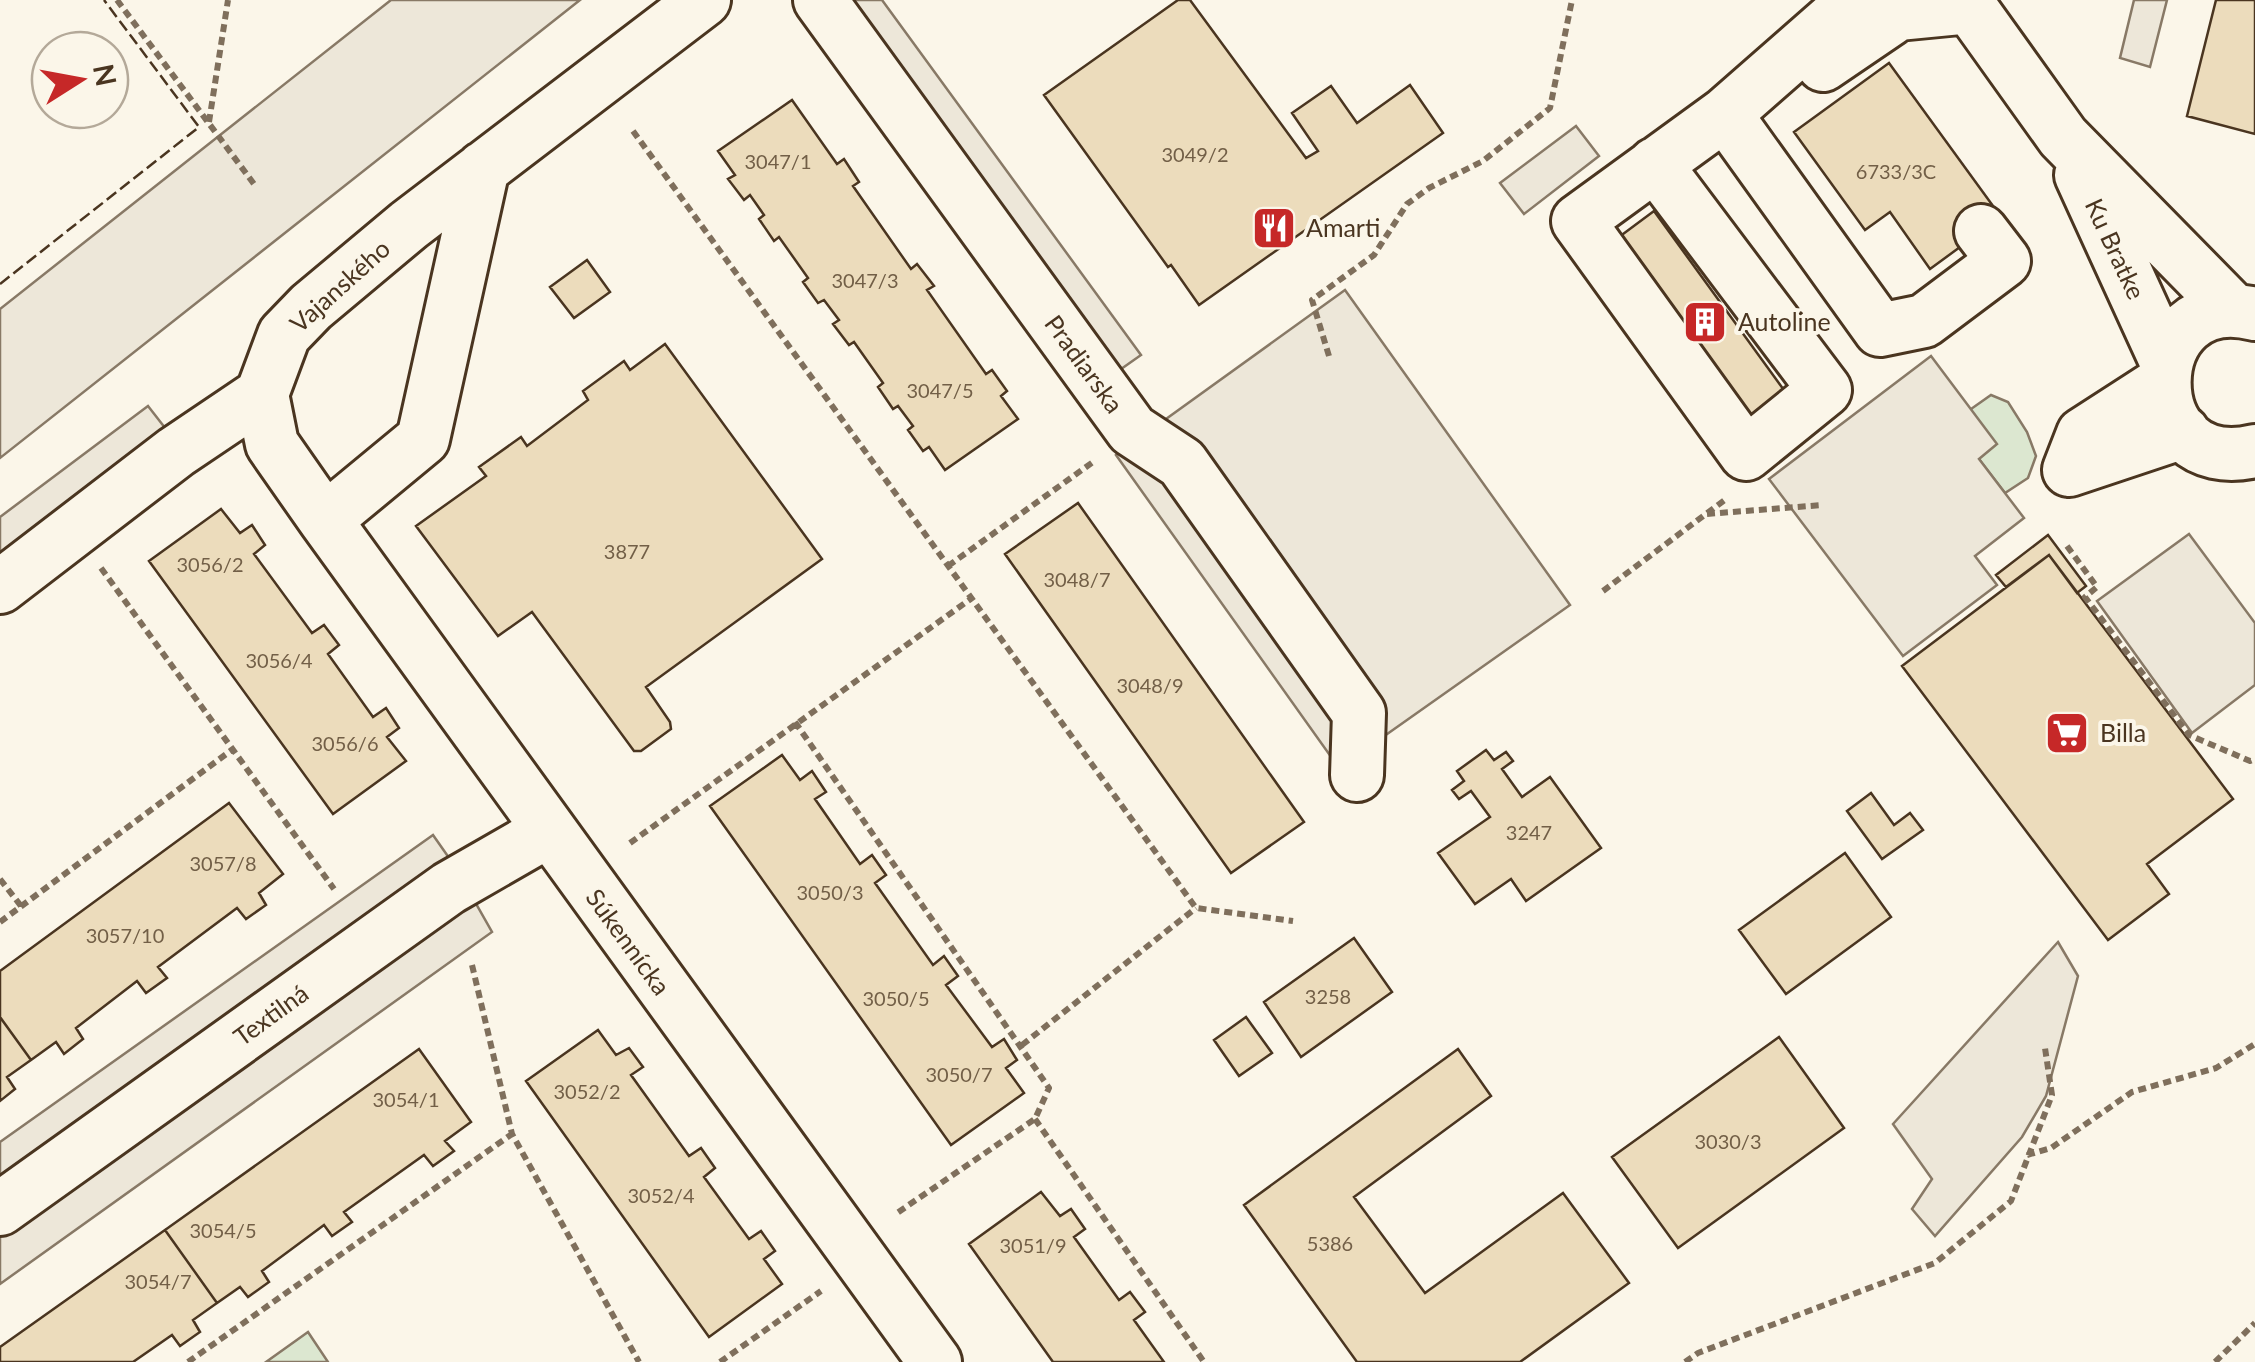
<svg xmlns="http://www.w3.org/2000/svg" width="2255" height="1362" font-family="Lato,sans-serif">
	<rect width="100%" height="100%" fill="#fbf6e9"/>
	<!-- green -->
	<path fill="#dce7d0" stroke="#887966" stroke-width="2.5" d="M 1991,395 L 2008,402 L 2027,432 L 2036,456 L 2028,478 L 2005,493 L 1979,459 L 1971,409 Z
		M 308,1332 L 328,1362 L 266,1362 Z"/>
	<!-- parking -->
	<path fill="#ede7d9" stroke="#887966" stroke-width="2.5" d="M 391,0 L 580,0 L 0,458 L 0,309 Z
		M 842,0 L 882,0 L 1141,355 L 1114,374 Z
		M 2134,0 L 2167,0 L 2150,67 L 2120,58 Z
		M 1576,126 L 1599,156 L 1524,214 L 1500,183 Z
		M 1345,290 L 1570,605 L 1339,768 L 1116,455 Z
		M 1931,356 L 1997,444 L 1979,459 L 2024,518 L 1975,556 L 1997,585 L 1903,656 L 1769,479 Z
		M 148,406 L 169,433 L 0,559 L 0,517 Z
		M 2189,534 L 2255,623 L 2255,685 L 2192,733 L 2097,601 Z
		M 433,835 L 454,865 L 492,932 L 0,1284 L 0,1142 Z
		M 2058,942 L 2078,976 L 2046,1096 L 2022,1137 L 1935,1236 L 1912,1209 L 1932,1179 L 1893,1124 Z"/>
	<!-- building -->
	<path fill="#ecdcbc" stroke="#4a3520" stroke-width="2.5" d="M 1178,0 L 1190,0 L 1306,158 L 1318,151 L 1292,113 L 1331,86 L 1357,123 L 1410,85 L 1443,133 L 1199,305 L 1171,265 L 1168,267 L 1044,95 Z
		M 2216,0 L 2255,0 L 2255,134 L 2187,116 Z
		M 1889,63 L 2001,217 L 1930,269 L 1890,212 L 1865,230 L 1794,132 Z
		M 792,100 L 837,164 L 844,159 L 859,182 L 853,186 L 911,269 L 917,264 L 934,286 L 927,290 L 986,374 L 992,370 L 1007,391 L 1001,396 L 1018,419 L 945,470 L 929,447 L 923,451 L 908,430 L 913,426 L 898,406 L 893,409 L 878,387 L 883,383 L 854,342 L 849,345 L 833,324 L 839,320 L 824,300 L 818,303 L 803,282 L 808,278 L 779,237 L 774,241 L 759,219 L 764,215 L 750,195 L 744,200 L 728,179 L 735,175 L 718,151 Z
		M 1654,211 L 1794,404 L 1755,433 L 1615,240 Z
		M 587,260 L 610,292 L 574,318 L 550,287 Z
		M 665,344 L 822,559 L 646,687 L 670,722 L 671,729 L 641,751 L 634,751 L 532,612 L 498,636 L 416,526 L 486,476 L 479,467 L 521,437 L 527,446 L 588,400 L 583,391 L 624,361 L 630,370 Z
		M 1078,503 L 1304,822 L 1231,873 L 1005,554 Z
		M 221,509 L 240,533 L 252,525 L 265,545 L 254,554 L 312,633 L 324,625 L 339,645 L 328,654 L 373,717 L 386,708 L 399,728 L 387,737 L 406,761 L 333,814 L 149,561 Z
		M 2048,535 L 2086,586 L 2077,593 L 2049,555 L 2006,587 L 1996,575 Z
		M 2049,555 L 2233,799 L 2147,864 L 2169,894 L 2108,940 L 1902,666 Z
		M 1486,750 L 1494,760 L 1506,752 L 1513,761 L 1502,769 L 1522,797 L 1550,777 L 1601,848 L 1526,901 L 1511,879 L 1475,904 L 1438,853 L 1490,817 L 1471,791 L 1459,799 L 1452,790 L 1464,781 L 1457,771 Z
		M 782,755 L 800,780 L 812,771 L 826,792 L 815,799 L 860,864 L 872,855 L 886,875 L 875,883 L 933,965 L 944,956 L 958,976 L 946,985 L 992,1047 L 1004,1039 L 1017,1060 L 1006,1068 L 1024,1093 L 951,1145 L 710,806 Z
		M 1871,793 L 1894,825 L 1910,813 L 1923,830 L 1882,859 L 1847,811 Z
		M 229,803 L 283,874 L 259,893 L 266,905 L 246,919 L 237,908 L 158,967 L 167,978 L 146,993 L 137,981 L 76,1028 L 83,1039 L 64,1054 L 56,1042 L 31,1060 L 0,1017 L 0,971 Z
		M 1845,853 L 1891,917 L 1786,994 L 1739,930 Z
		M 1354,938 L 1392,992 L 1301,1057 L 1264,1002 Z
		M 0,1017 L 31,1060 L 7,1077 L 15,1089 L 0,1101 Z
		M 1246,1017 L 1272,1053 L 1239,1076 L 1214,1040 Z
		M 598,1030 L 616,1055 L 629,1048 L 643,1067 L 631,1075 L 689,1156 L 701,1148 L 715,1168 L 704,1177 L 749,1239 L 761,1231 L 775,1251 L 764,1259 L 782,1284 L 709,1337 L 526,1081 Z
		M 1779,1037 L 1844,1128 L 1678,1248 L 1612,1157 Z
		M 419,1049 L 471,1122 L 445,1141 L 454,1151 L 433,1166 L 424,1155 L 344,1212 L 352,1222 L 332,1236 L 324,1225 L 262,1271 L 269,1282 L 248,1297 L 240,1287 L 217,1303 L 165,1230 Z
		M 1458,1049 L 1491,1096 L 1354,1197 L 1425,1293 L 1563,1193 L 1629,1283 L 1520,1362 L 1357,1362 L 1244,1205 Z
		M 1041,1192 L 1060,1216 L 1071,1209 L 1085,1229 L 1074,1237 L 1119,1300 L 1130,1292 L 1145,1312 L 1134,1320 L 1164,1362 L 1053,1362 L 969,1244 Z
		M 165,1230 L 217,1303 L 193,1320 L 200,1332 L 180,1346 L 172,1335 L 133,1362 L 0,1362 L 0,1347 Z"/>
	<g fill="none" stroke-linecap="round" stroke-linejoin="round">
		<!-- minor casing -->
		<g stroke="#4a3520" stroke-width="58">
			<path id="minor" d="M 820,0 L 1132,430 L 1182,463 L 1359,713 L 1357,775
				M 1965,0 L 2063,137 L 2233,310
				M 1823,65 L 1898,14 L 1970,7
				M 1725,114 L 1880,330 L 1924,321 L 2004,261 L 1981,231
				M 1655,164 L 1825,390 L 1746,454 L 1578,221 L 1725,114 L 1855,0
				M 2081,175 L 2166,361
				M 2255,314 C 2136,283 2133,480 2255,451
				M 262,394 L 272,444 L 325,520 L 935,1362
				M 2069,470 L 2083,434 L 2162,383
				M 2069,470 L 2183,432
				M 325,520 L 423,439 L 483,168
				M 0,587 L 176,452 L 262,394 L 284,335 L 311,307 L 409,225 L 704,0
				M 0,1209 L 449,888 L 548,831"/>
		</g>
		<!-- path -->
		<path stroke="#7f6f5c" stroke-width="6" stroke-dasharray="8 5" stroke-linecap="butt" d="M 117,0 L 254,184
			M 209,122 L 228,0
			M 633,131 L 1196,908 L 1293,921
			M 1329,356 L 1312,300 L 1374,255 L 1407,204 L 1429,188 L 1483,161 L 1550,108 L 1572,0
			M 1707,514 L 1822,505
			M 2067,546 L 2097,587 L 2085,597 L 2189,735 L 2250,761 L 2255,759
			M 948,566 L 1093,462
			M 101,568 L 334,889
			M 1603,591 L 1726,499
			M 795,722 L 1049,1088 L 1035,1119 L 897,1213
			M 630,843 L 972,598
			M 0,879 L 21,906
			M 0,922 L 233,749
			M 472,965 L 512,1134 L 639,1362
			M 1022,1045 L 1196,908
			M 1035,1119 L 1204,1362
			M 2027,1155 L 2051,1148 L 2132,1092 L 2216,1068 L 2255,1044
			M 188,1362 L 512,1134
			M 720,1362 L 821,1291
			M 1685,1362 L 1698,1353 L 1935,1263 L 2011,1201 L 2052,1095 L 2045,1048
			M 2215,1362 L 2255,1323"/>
		<!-- minor -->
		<use href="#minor" stroke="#fbf6e9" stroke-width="52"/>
		<!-- fence -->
		<path stroke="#4a3520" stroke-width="2.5" stroke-dasharray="12 5" stroke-linecap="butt" d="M 0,284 L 199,127 L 104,0"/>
	</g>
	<!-- icons -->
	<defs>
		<g id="restaurant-square" transform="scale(2.25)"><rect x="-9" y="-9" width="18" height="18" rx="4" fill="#c62828" stroke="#fbf6e9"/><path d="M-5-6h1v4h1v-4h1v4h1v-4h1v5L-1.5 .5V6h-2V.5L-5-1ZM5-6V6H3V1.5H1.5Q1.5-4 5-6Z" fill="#fff"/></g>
		<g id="building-square" transform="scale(2.25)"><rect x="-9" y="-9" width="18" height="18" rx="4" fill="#c62828" stroke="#fbf6e9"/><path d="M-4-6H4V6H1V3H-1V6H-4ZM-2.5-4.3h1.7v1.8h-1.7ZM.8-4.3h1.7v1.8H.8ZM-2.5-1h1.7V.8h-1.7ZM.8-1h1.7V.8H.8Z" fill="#fff"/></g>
		<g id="supermarket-square" transform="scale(2.25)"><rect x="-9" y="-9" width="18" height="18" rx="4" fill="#c62828" stroke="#fbf6e9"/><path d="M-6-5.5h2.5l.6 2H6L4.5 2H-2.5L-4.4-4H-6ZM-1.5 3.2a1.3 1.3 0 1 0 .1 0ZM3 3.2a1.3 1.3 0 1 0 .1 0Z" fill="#fff"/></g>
	</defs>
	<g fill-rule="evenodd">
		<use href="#restaurant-square" x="1274" y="228"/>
		<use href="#building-square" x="1705" y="322"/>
		<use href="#supermarket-square" x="2067" y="733"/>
	</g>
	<g text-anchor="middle" stroke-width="8" stroke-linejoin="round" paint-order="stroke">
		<!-- number labels -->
		<g font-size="20" fill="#725f47">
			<text x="1195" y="162">3049/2</text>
			<text x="778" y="169">3047/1</text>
			<text x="1896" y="179">6733/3C</text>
			<text x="865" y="288">3047/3</text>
			<text x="940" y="398">3047/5</text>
			<text x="627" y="559">3877</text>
			<text x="210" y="572">3056/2</text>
			<text x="1077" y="587">3048/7</text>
			<text x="279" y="668">3056/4</text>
			<text x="1150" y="693">3048/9</text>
			<text x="345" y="751">3056/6</text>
			<text x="1529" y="840">3247</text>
			<text x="223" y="871">3057/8</text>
			<text x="830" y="900">3050/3</text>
			<text x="125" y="943">3057/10</text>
			<text x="1328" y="1004">3258</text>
			<text x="896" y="1006">3050/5</text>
			<text x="959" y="1082">3050/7</text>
			<text x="587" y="1099">3052/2</text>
			<text x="406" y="1107">3054/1</text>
			<text x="1728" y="1149">3030/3</text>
			<text x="661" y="1203">3052/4</text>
			<text x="223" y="1238">3054/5</text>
			<text x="1330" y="1251">5386</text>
			<text x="1033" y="1253">3051/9</text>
			<text x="158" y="1289">3054/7</text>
		</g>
		<!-- poi labels -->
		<g font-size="25" fill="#4a3520" stroke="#fbf6e9" text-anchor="start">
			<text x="1306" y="237">Amarti</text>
			<text x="1738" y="331">Autoline</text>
			<text x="2100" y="742">Billa</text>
		</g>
		<!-- street labels -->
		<g font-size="25" fill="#4a3520" stroke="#fbf6e9">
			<text transform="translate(2115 249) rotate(65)" y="9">Ku Bratke</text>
			<text transform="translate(340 286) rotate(-42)" y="9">Vajanského</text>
			<text transform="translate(1084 364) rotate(54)" y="9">Pradiarska</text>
			<text transform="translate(628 942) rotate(54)" y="9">Súkennícka</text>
			<text transform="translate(271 1015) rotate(-36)" y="9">Textilná</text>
		</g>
	</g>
	<!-- north arrow -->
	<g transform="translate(80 80) rotate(79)"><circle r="48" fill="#fbf6e9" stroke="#b4a999" stroke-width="2.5"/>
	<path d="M0-8L18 38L0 25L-18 38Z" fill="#c62828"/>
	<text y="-15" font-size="28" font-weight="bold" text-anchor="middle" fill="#4a3520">N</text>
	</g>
</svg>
